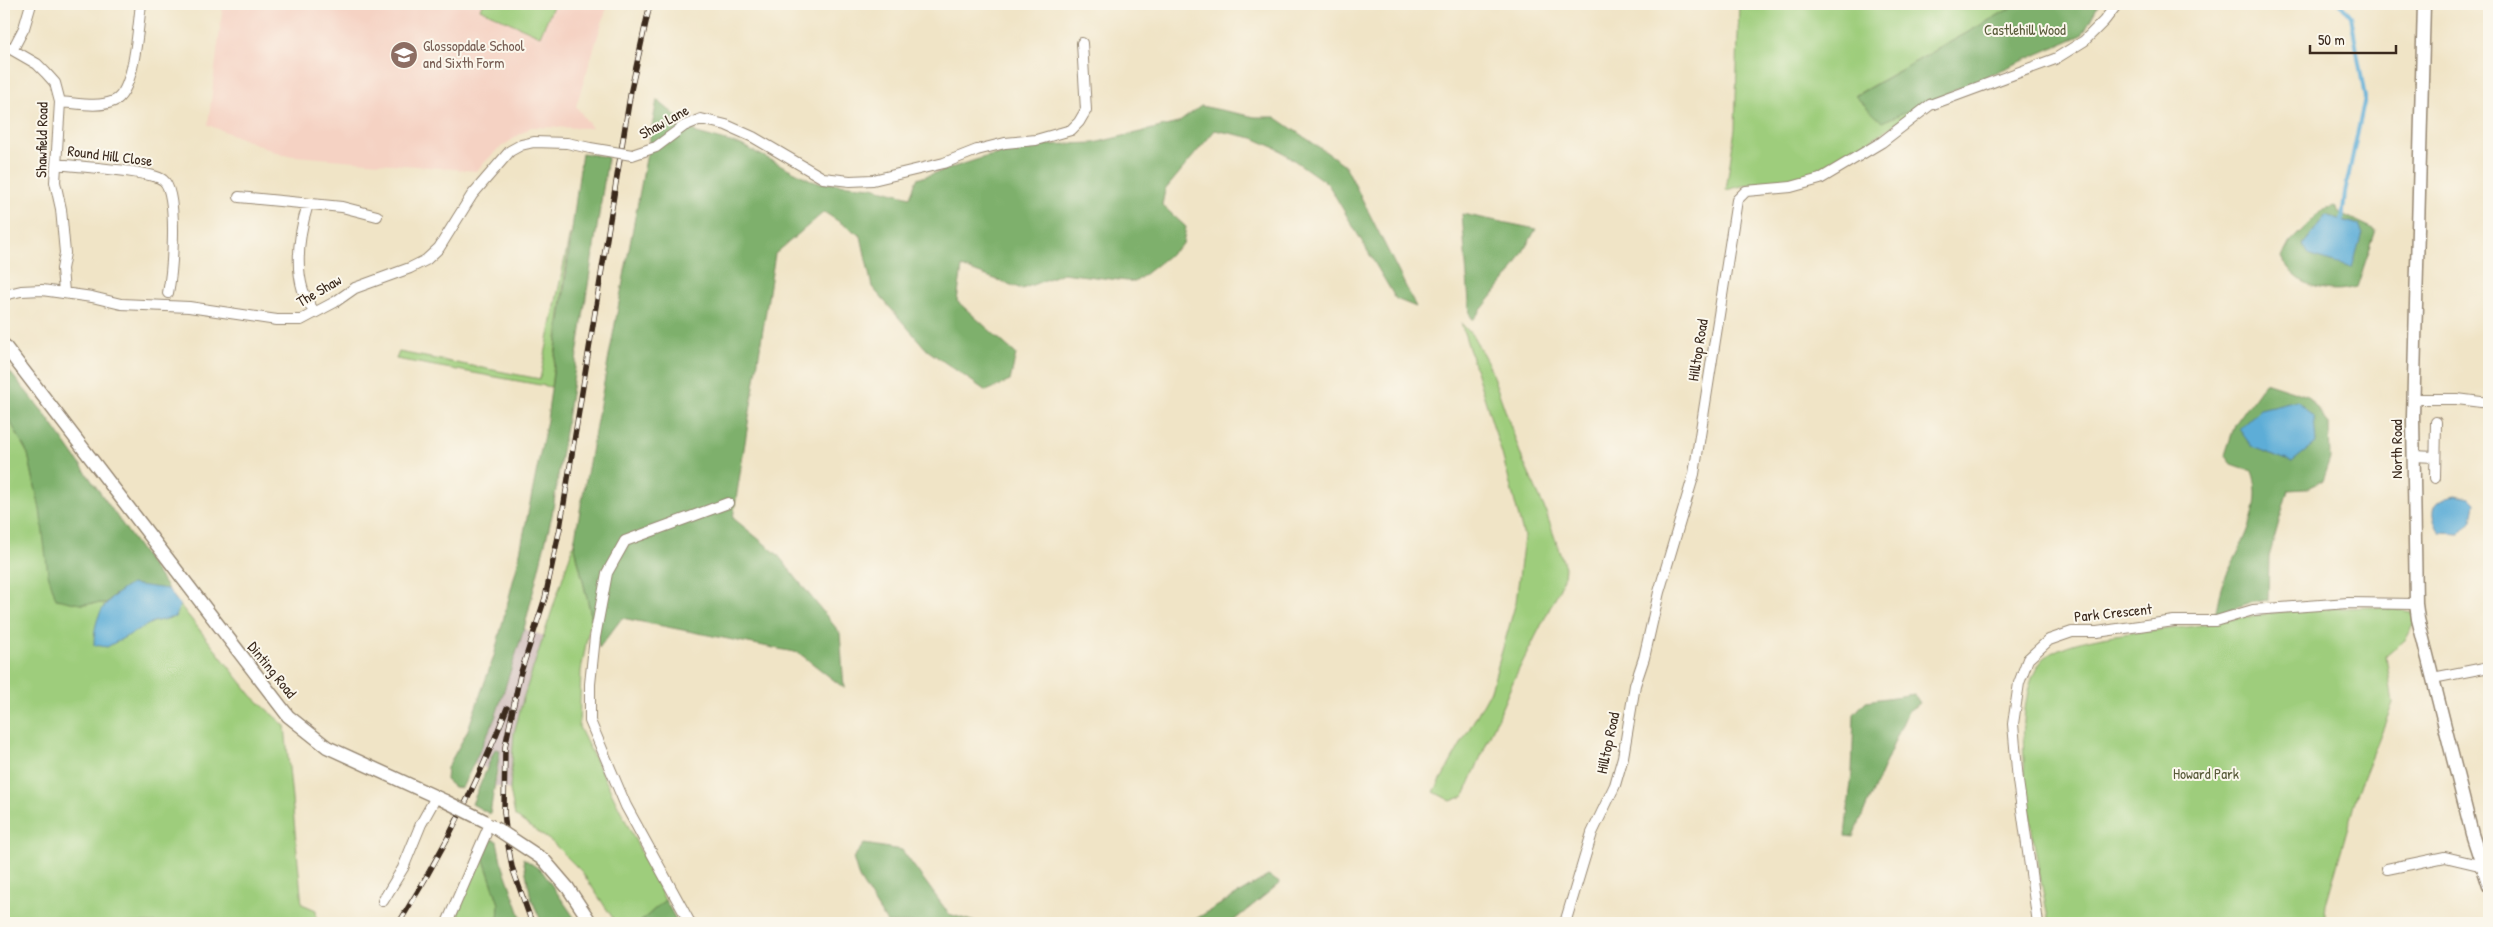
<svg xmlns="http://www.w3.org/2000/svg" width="2493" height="927" font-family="'Patrick Hand',sans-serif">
	<rect width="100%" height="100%" fill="#fbf7ec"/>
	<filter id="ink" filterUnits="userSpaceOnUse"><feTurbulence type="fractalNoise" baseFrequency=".02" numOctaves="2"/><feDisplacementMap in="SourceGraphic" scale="10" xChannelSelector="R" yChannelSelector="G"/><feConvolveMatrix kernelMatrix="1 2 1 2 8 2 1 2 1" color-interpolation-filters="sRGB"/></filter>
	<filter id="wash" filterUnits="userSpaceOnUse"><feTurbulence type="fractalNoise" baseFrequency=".0096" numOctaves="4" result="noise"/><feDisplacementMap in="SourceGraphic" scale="20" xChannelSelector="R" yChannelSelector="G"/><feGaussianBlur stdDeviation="1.12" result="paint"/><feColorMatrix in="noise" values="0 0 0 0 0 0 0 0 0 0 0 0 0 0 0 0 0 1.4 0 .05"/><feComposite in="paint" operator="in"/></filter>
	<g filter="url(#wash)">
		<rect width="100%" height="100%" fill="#f0e4c6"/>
		<!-- built -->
		<path fill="#f5d2c3" d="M 223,4 L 608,4 L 576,106 L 592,128 L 531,127 L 498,149 L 476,171 L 283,155 L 208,125 Z"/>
		<!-- industrial -->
		<path fill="#d1bfbd" d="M 524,629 L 544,636 L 514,733 L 510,790 L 495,786 L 498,773 L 495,749 L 487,769 L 474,763 L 495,718 Z"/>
		<!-- green -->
		<path fill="#9ecd7c" stroke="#6c7c4d" d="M 482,4 L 554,4 L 540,36 L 480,9 Z
			M 1739,4 L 2018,4 L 1856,95 L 1926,103 L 1822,173 L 1787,181 L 1746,185 L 1726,190 L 1735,129 Z
			M 570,233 L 551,387 L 396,359 L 399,352 L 540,379 Z
			M 1461,323 L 1473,336 L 1489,365 L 1523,461 L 1544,507 L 1565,567 L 1564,577 L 1559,590 L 1515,677 L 1464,796 L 1451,801 L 1434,792 L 1491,690 L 1516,602 L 1524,537 L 1502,454 Z
			M 4,410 L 28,454 L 40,509 L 80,604 L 106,603 L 99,616 L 137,630 L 153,622 L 175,617 L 180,605 L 252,696 L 285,726 L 302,904 L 316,910 L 317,923 L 4,923 Z
			M 574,543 L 591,616 L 581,671 L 579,727 L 665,900 L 639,923 L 616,923 L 582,872 L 552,842 L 515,816 L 510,790 L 514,733 L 523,699 Z
			M 2376,607 L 2420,613 L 2406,639 L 2386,656 L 2393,703 L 2357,794 L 2326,904 L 2324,923 L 2049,923 C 2038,861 2003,716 2040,663 C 2060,634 2160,631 2195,626 C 2226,621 2257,614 2289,611 C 2317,608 2347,608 2376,607 Z
			M 483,857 L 499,904 L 498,923 L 455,923 L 464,895 Z"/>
		<!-- forest -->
		<path fill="#7eb06c" stroke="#5c6d45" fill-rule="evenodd" d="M 2018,4 L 2099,4 L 2082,35 L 1882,122 L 1855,96 Z
			M 657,100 L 697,133 L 741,145 L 815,182 L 872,187 L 910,197 L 917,179 L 985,157 L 1042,145 L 1094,143 L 1178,123 L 1201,106 L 1255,117 L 1275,117 L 1345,165 L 1416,307 L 1396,299 L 1328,184 L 1278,149 L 1253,138 L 1215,130 L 1165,190 L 1162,205 L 1186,227 L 1183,244 L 1135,282 L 1063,273 L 1022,289 L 962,267 L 957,301 L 1016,354 L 1010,381 L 986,391 L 927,350 L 872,287 L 861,236 L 824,212 L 775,254 L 733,518 L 777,554 L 840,633 L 844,688 L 799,653 L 622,618 L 599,648 L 574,543 Z
			M 582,153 L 608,157 L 552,515 L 524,629 L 495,718 L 462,788 L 454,787 L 446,780 L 447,768 L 467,732 L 494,656 L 518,562 L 547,420 Z
			M 2335,206 L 2340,213 L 2376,230 L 2357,287 C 2328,295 2295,287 2282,257 L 2290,242 L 2323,209 ZM 2326,215 L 2359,225 L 2303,245 Z
			M 1462,214 L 1536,229 L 1511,273 L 1473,320 L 1470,315 Z
			M 4,365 L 44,413 L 168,589 L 115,594 L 106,603 L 80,604 L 56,599 L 48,574 L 40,509 L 28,454 L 4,410 Z
			M 2265,382 L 2308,396 L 2329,424 L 2330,458 L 2322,481 L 2305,489 L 2288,490 L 2269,557 L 2268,600 L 2249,603 L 2215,614 C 2218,603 2219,591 2224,580 C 2240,547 2266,508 2252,471 L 2232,464 L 2225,455 L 2235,424 Z
			M 1914,694 L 1920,703 L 1908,711 L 1853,837 L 1845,836 L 1852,773 L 1854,714 L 1866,701 Z
			M 495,749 L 500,750 L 490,814 L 472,804 Z
			M 492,839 L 497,841 L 501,861 L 523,923 L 498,923 L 499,904 L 483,857 Z
			M 864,844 L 902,850 L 949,914 L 978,923 L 887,923 L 859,878 L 853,858 Z
			M 523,858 L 542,871 L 578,923 L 542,923 L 531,898 Z
			M 1268,876 L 1280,883 L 1231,923 L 1189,923 Z
			M 665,900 L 678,923 L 639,923 Z"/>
		<!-- water -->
		<path fill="#5dadd7" stroke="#4c6c7a" d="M 2326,215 L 2359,225 L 2362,233 L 2352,268 L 2310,256 L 2303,245 Z
			M 2297,400 L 2314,418 L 2316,443 L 2292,462 L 2252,447 L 2239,429 L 2260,409 Z
			M 2455,495 L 2470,498 L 2475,503 L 2472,520 L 2459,534 L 2440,533 C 2428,513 2430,499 2455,495 Z
			M 131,584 L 168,589 L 180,605 L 175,617 L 153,622 L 107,647 L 94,645 C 94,613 105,600 131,584 Z"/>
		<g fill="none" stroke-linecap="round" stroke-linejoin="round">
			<!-- stream -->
			<path stroke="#5dadd7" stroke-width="4" d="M 2341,4 L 2351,16 L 2365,98 L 2345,192 L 2342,220"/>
		</g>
	</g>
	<g filter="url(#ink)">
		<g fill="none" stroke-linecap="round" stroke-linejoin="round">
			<!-- minor casing -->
			<g stroke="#968772" stroke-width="12">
				<path id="minor" d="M 4,45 L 37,64 L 46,73 L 55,83 L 60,102 L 55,182 L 61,209 L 65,253 L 62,269 L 64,292
					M 13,49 L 24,28 L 31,4
					M 60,102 C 76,103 99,108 114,101 C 135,92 138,25 141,4
					M 632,155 L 656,147 L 684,126 L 701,119 L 726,125 L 753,137 L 823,178 L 850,181 L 873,180 L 944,163 L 977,150 L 1005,143 L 1036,140 L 1071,130 L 1079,122 L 1086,110 L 1082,43
					M 57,164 C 77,167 149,170 163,180 C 179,192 172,273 168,293
					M 239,197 L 342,207 L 377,216
					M 308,204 C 298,236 291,285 315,312
					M 4,295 L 21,291 L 42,290 L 92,297 L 121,304 L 189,307 L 277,320 L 301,320 L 335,302 L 355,288 L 410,268 L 426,260 L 439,248 L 472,195 L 510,151 L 521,145 L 534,142 L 567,143 L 590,148
					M 2413,399 L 2457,399 L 2489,403
					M 2413,456 L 2435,457
					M 2435,478 L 2436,422
					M 2433,678 L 2489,667
					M 2387,869 L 2445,857 L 2483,866
					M 383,901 L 403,868 L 421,824 L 436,797
					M 447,923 L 490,824
					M 690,923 L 626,806 L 590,721 L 590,684 L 595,637 L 607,573 L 625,541 L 728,503
					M 1565,923 L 1592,833 L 1615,785 L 1623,757 L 1635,685 L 1644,658 L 1659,592 L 1694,474 L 1737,200 L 1746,191 L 1791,187 L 1820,179 L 1882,142 L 1930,105 L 2055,59 L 2084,41 L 2104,21 L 2117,4
					M 2038,923 L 2018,781 L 2013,724 L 2019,683 L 2028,659 L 2049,640 L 2072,632 L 2097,632 L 2174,621 L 2216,621 L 2253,610 L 2348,603 L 2416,604"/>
			</g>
			<!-- tertiary casing -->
			<g stroke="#968772" stroke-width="15">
				<path id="tertiary" d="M 2424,4 L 2413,417 L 2416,604 L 2418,619 L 2472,834 L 2489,886
					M 4,345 L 288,716 L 327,747 L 445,801
					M 544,860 L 568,888 L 591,923"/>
			</g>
			<!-- minor -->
			<use href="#minor" stroke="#fff" stroke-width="10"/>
			<!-- tertiary -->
			<use href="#tertiary" stroke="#fff" stroke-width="12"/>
			<!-- rail casing -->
			<g stroke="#3b2a1e" stroke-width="5.5">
				<path id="rail" d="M 399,923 C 441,855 478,783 507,708
					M 532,923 L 512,867 L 507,839 L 504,812 L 505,747 L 520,675 L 545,598 L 560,528 L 631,90 L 650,4"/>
			</g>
			<!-- rail -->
			<use href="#rail" stroke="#fbf7ec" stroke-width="4" stroke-dasharray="11" stroke-linecap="butt"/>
			<!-- minor-bridge casing -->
			<g stroke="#968772" stroke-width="12" stroke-linecap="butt">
				<path id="minor-bridge" d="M 590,148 L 632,155"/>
			</g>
			<!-- tertiary-bridge casing -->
			<g stroke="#968772" stroke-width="15" stroke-linecap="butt">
				<path id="tertiary-bridge" d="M 445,801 L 485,821
					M 494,827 L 544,860"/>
			</g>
			<!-- minor-bridge -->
			<use href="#minor-bridge" stroke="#fff" stroke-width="10"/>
			<!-- tertiary-bridge -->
			<use href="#tertiary-bridge" stroke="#fff" stroke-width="12"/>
		</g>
	</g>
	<!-- icons -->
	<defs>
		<g id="school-disc" transform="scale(1.4375)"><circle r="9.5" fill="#8d6e63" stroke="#fbf7ec"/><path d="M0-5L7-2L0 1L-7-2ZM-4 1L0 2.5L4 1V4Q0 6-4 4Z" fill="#fff"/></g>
	</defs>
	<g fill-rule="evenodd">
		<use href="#school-disc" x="404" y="55"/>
	</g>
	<g text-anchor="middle" stroke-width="4" stroke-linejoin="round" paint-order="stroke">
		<!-- park labels -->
		<g font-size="15" fill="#595b3a" stroke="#fbf7ec">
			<text x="2025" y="35">Castlehill Wood</text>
			<text x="2206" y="779">Howard Park</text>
		</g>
		<!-- education labels -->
		<g font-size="15" fill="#785e54" stroke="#fbf7ec" text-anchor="start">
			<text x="423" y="51">Glossopdale School<tspan x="423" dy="17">and Sixth Form</tspan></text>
		</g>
		<!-- street labels -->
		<g font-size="15" fill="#3b2a1e" stroke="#fbf7ec">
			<text transform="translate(664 122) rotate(-29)" y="5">Shaw Lane</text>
			<text transform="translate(42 140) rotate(-89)" y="5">Shawfield Road</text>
			<text transform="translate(110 156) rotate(7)" y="5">Round Hill Close</text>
			<text transform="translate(319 291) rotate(-30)" y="5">The Shaw</text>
			<text transform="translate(1698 350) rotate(-81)" y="5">Hilltop Road</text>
			<text transform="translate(2397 449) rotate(-90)" y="5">North Road</text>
			<text transform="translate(2113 613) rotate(-6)" y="5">Park Crescent</text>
			<text transform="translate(272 670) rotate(51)" y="5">Dinting Road</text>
			<text transform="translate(1608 743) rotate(-78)" y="5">Hilltop Road</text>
		</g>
	</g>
	<!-- margin -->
	<rect width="2493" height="927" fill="none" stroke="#fbf7ec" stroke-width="20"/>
	<!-- scale -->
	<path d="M2310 45v8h86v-8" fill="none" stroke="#3b2a1e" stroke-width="2.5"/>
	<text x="2318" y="45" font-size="15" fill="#3b2a1e" stroke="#fbf7ec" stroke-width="4" paint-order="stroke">50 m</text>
</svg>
